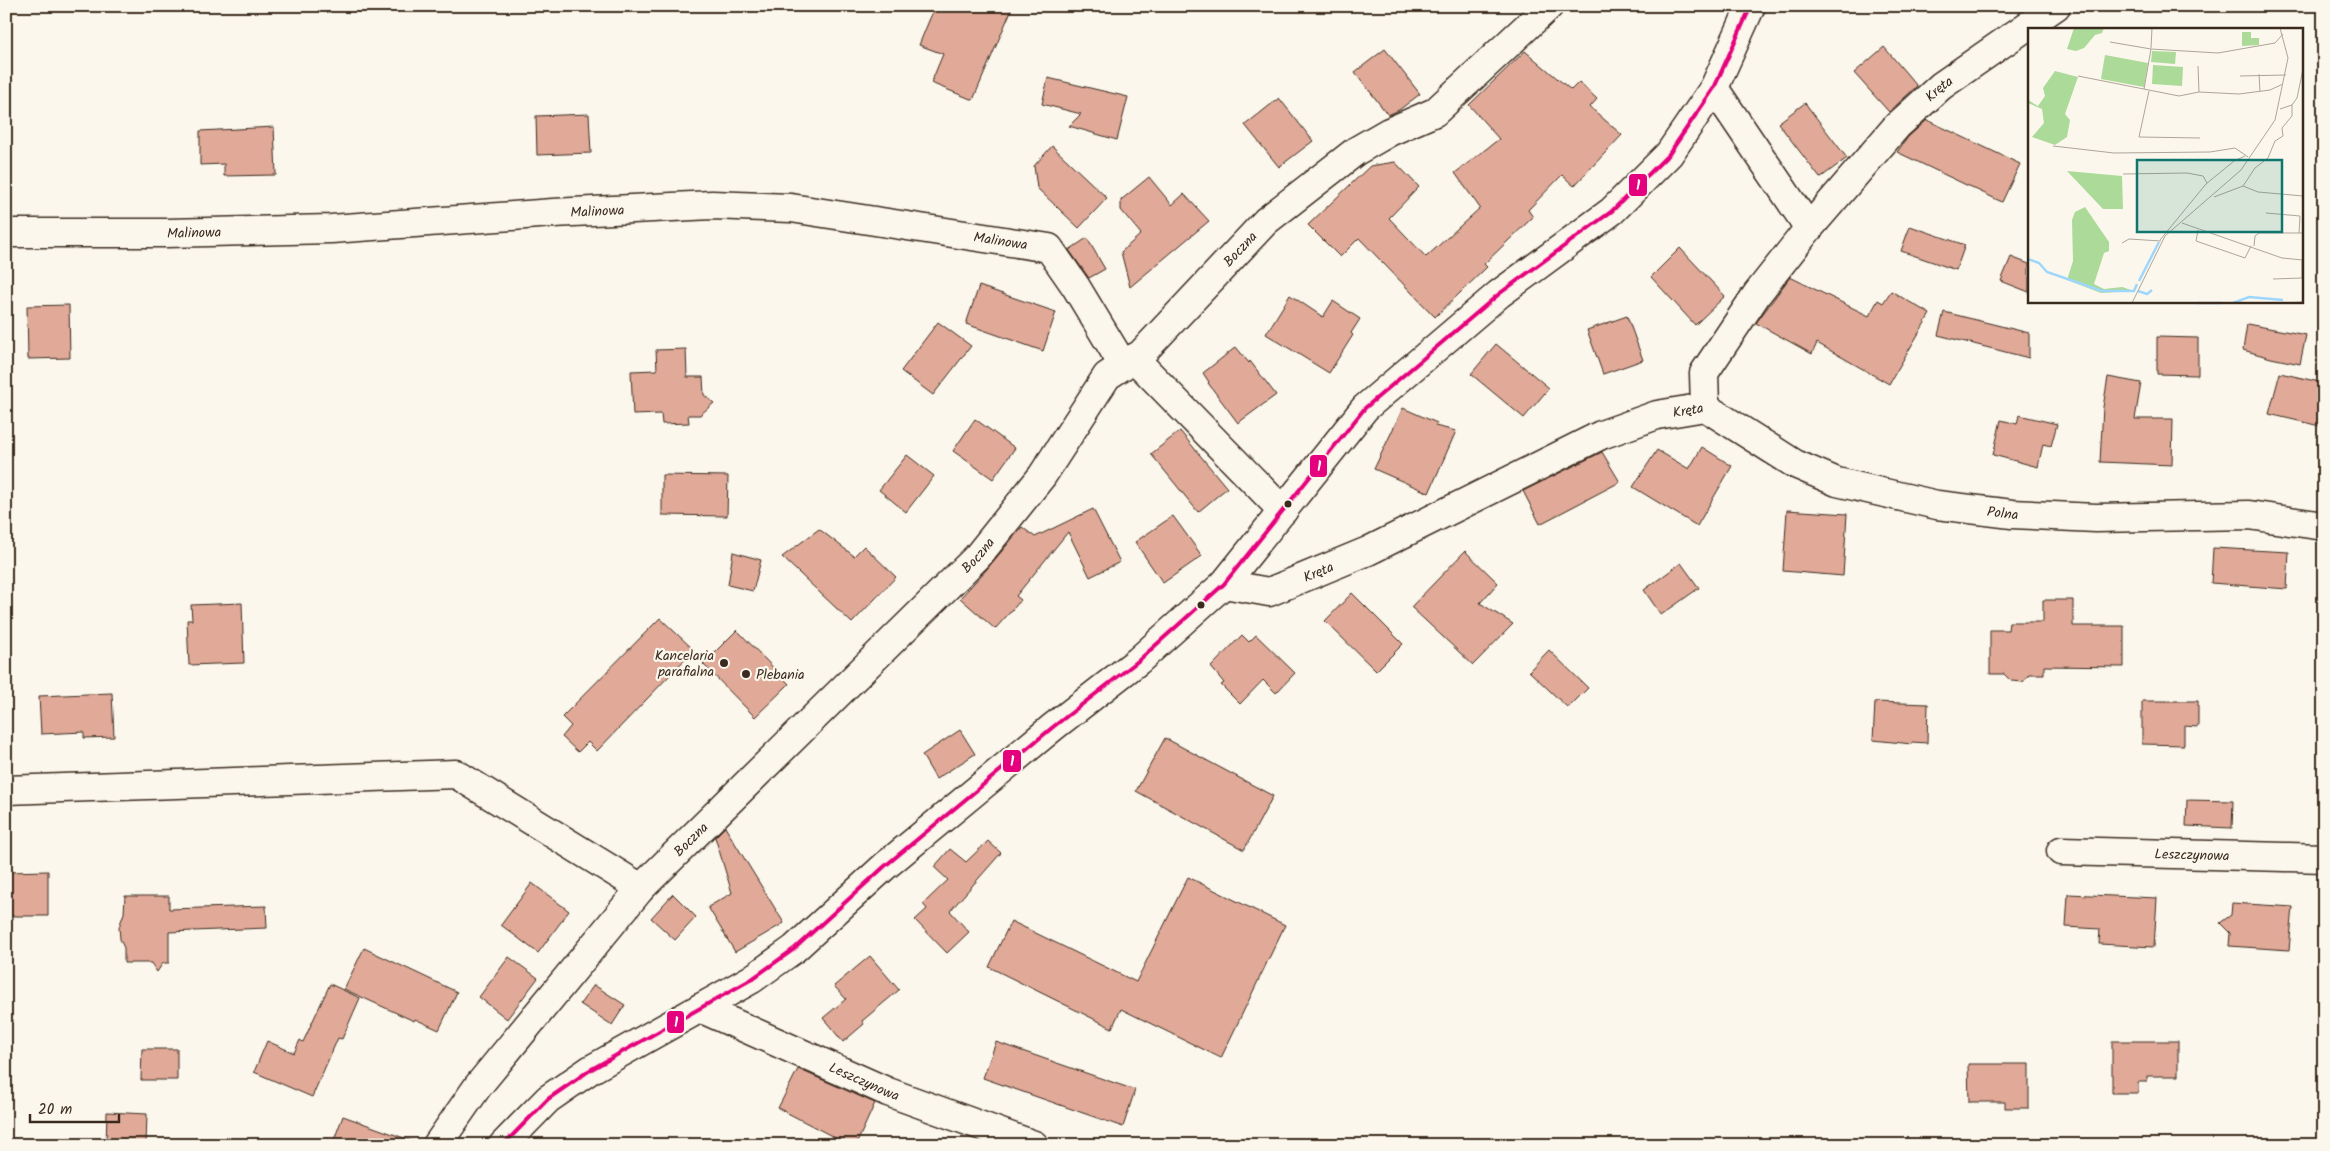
<svg xmlns="http://www.w3.org/2000/svg" width="2330" height="1151" font-family="Kalam,sans-serif">
	<rect width="100%" height="100%" fill="#fbf7ec"/>
	<filter id="ink" filterUnits="userSpaceOnUse"><feTurbulence type="fractalNoise" baseFrequency=".02" numOctaves="2"/><feDisplacementMap in="SourceGraphic" scale="10" xChannelSelector="R" yChannelSelector="G"/><feConvolveMatrix kernelMatrix="1 2 1 2 8 2 1 2 1" color-interpolation-filters="sRGB"/></filter>
	<g filter="url(#ink)">
		<!-- building -->
		<path fill="#e0a998" stroke="#3b2a1e" d="M 935,6 L 1013,6 L 973,100 L 931,83 L 943,54 L 919,45 Z
			M 1884,47 L 1917,86 L 1889,112 L 1854,73 Z
			M 1385,49 L 1420,94 L 1399,110 L 1388,115 L 1355,72 Z
			M 1525,51 L 1571,90 L 1579,82 L 1597,99 L 1590,107 L 1622,135 L 1574,186 L 1562,175 L 1528,210 L 1533,217 L 1484,264 L 1487,267 L 1435,317 L 1359,238 L 1340,257 L 1308,225 L 1370,166 L 1395,162 L 1419,187 L 1389,218 L 1426,257 L 1480,208 L 1455,173 L 1499,139 L 1469,105 Z
			M 1048,78 L 1128,97 L 1117,140 L 1069,126 L 1081,114 L 1042,104 Z
			M 1279,98 L 1313,141 L 1279,167 L 1245,125 Z
			M 1805,103 L 1847,158 L 1820,178 L 1778,123 Z
			M 589,114 L 591,153 L 537,155 L 536,116 Z
			M 1927,120 L 2020,164 L 2002,202 L 1897,152 L 1908,137 Z
			M 274,127 L 276,175 L 224,176 L 224,164 L 200,165 L 200,131 Z
			M 1052,146 L 1107,198 L 1079,228 L 1037,188 L 1034,166 Z
			M 1149,177 L 1172,205 L 1184,194 L 1209,221 L 1130,287 L 1121,252 L 1141,234 L 1121,210 L 1121,200 Z
			M 1910,226 L 1965,245 L 1956,270 L 1901,251 Z
			M 1087,238 L 1105,269 L 1089,278 L 1069,250 Z
			M 1680,248 L 1725,296 L 1695,325 L 1651,277 Z
			M 2011,257 L 2029,264 L 2029,292 L 2001,281 Z
			M 1790,277 L 1869,316 L 1878,300 L 1883,303 L 1891,291 L 1930,314 L 1889,384 L 1817,343 L 1812,354 L 1756,323 Z
			M 979,286 L 1056,312 L 1043,351 L 966,324 Z
			M 1290,295 L 1323,317 L 1333,301 L 1360,319 L 1351,333 L 1353,335 L 1329,373 L 1266,334 Z
			M 69,305 L 70,358 L 28,359 L 27,306 Z
			M 1944,312 L 2029,333 L 2029,358 L 1938,335 Z
			M 1627,316 L 1643,360 L 1603,374 L 1587,330 Z
			M 938,322 L 971,346 L 933,395 L 901,371 Z
			M 2247,324 L 2306,335 L 2300,364 L 2271,358 L 2243,350 Z
			M 2157,337 L 2198,338 L 2198,375 L 2157,374 Z
			M 1496,344 L 1549,388 L 1524,418 L 1471,374 Z
			M 1236,347 L 1249,363 L 1250,361 L 1276,395 L 1238,423 L 1208,383 L 1209,382 L 1203,373 Z
			M 686,349 L 687,377 L 703,377 L 704,395 L 714,403 L 700,415 L 688,415 L 689,423 L 662,424 L 661,414 L 633,415 L 631,371 L 657,370 L 656,350 Z
			M 2280,373 L 2324,383 L 2324,427 L 2269,414 Z
			M 2108,377 L 2141,383 L 2135,419 L 2173,419 L 2172,465 L 2100,462 L 2103,407 Z
			M 1403,408 L 1437,423 L 1435,426 L 1456,431 L 1429,493 L 1374,469 Z
			M 2019,415 L 2057,424 L 2051,446 L 2043,444 L 2038,467 L 1993,455 L 2001,420 L 2017,424 Z
			M 975,419 L 1015,448 L 993,479 L 953,451 Z
			M 1180,431 L 1227,488 L 1198,512 L 1151,454 Z
			M 1702,447 L 1732,466 L 1697,526 L 1633,487 L 1657,450 L 1689,469 Z
			M 1602,452 L 1620,482 L 1540,524 L 1523,491 Z
			M 907,455 L 934,476 L 906,512 L 879,490 Z
			M 662,475 L 728,476 L 727,516 L 662,515 Z
			M 1093,509 L 1120,562 L 1090,577 L 1068,532 L 1016,596 L 1021,600 L 995,629 L 960,598 L 986,570 L 1022,527 L 1035,537 Z
			M 1787,510 L 1847,514 L 1843,576 L 1783,571 Z
			M 1173,516 L 1202,556 L 1163,583 L 1135,542 Z
			M 819,529 L 854,556 L 864,546 L 896,577 L 852,623 L 782,557 Z
			M 2213,548 L 2289,552 L 2287,589 L 2211,583 Z
			M 1465,551 L 1498,583 L 1480,603 L 1513,624 L 1473,665 L 1411,607 Z
			M 733,552 L 761,560 L 753,591 L 728,585 Z
			M 1681,563 L 1699,588 L 1661,615 L 1644,590 Z
			M 1352,593 L 1403,644 L 1376,671 L 1325,621 Z
			M 2043,600 L 2073,600 L 2073,626 L 2124,626 L 2124,667 L 2044,666 L 2044,674 L 2029,674 L 2023,682 L 2011,681 L 2004,674 L 1990,674 L 1990,630 L 2008,630 L 2009,622 L 2043,622 Z
			M 242,603 L 244,663 L 189,665 L 187,620 L 192,620 L 191,605 Z
			M 660,618 L 694,650 L 597,751 L 588,742 L 578,752 L 562,737 L 571,726 L 562,717 Z
			M 737,630 L 789,684 L 755,717 L 703,664 Z
			M 1242,635 L 1249,642 L 1256,635 L 1295,673 L 1276,693 L 1263,680 L 1240,704 L 1221,685 L 1224,683 L 1211,667 Z
			M 1549,650 L 1588,688 L 1568,708 L 1529,671 Z
			M 112,693 L 114,737 L 84,738 L 84,732 L 41,734 L 39,696 Z
			M 2142,701 L 2198,701 L 2198,727 L 2184,726 L 2184,745 L 2142,744 Z
			M 1875,702 L 1928,704 L 1927,743 L 1912,742 L 1912,744 L 1873,740 Z
			M 960,730 L 975,754 L 936,779 L 922,755 Z
			M 1165,738 L 1273,796 L 1244,850 L 1136,791 Z
			M 2187,800 L 2233,801 L 2232,828 L 2186,826 Z
			M 725,827 L 784,923 L 735,952 L 708,907 L 732,893 L 715,837 Z
			M 988,841 L 1001,853 L 950,911 L 969,932 L 947,953 L 915,920 L 927,909 L 923,904 L 948,880 L 934,867 L 950,849 L 966,862 Z
			M 48,871 L 48,916 L 6,916 L 6,872 Z
			M 1188,877 L 1285,925 L 1221,1058 L 1121,1009 L 1112,1028 L 989,967 L 1011,921 L 1136,982 Z
			M 532,883 L 569,911 L 538,953 L 501,925 Z
			M 673,894 L 696,917 L 675,940 L 651,918 Z
			M 2068,894 L 2157,898 L 2154,947 L 2099,944 L 2100,929 L 2066,927 Z
			M 125,896 L 169,896 L 169,909 L 266,906 L 267,928 L 169,932 L 169,963 L 163,963 L 157,972 L 151,963 L 124,963 L 124,948 L 120,939 L 119,927 L 124,913 Z
			M 2232,903 L 2293,907 L 2289,950 L 2229,946 L 2230,933 L 2220,923 L 2231,915 Z
			M 364,948 L 457,992 L 439,1030 L 415,1019 L 414,1021 L 344,989 Z
			M 870,956 L 899,990 L 862,1021 L 864,1024 L 843,1042 L 823,1018 L 846,999 L 834,986 Z
			M 509,957 L 538,978 L 507,1019 L 479,997 Z
			M 330,984 L 360,998 L 342,1039 L 338,1038 L 312,1097 L 254,1072 L 267,1041 L 294,1053 L 300,1040 L 303,1042 Z
			M 594,985 L 625,1005 L 612,1025 L 580,1004 Z
			M 2112,1041 L 2178,1041 L 2178,1076 L 2147,1076 L 2147,1082 L 2138,1082 L 2138,1093 L 2112,1093 Z
			M 996,1042 L 1135,1090 L 1123,1127 L 983,1078 Z
			M 142,1049 L 177,1049 L 177,1080 L 141,1080 Z
			M 1968,1064 L 2029,1064 L 2029,1108 L 2005,1108 L 2005,1102 L 1969,1102 Z
			M 798,1069 L 875,1103 L 856,1145 L 849,1145 L 778,1108 Z
			M 107,1112 L 147,1114 L 146,1145 L 106,1145 Z
			M 343,1116 L 415,1142 L 414,1145 L 332,1145 Z"/>
		<g fill="none" stroke-linecap="round" stroke-linejoin="round">
			<!-- minor casing -->
			<g stroke="#3b2a1e" stroke-width="31">
				<g id="minor">
					<path d="M 1714,88 L 1809,228"/>
					<path id="s1" d="M 6,233 L 166,233 L 331,229 L 553,213 L 712,205 L 791,208 L 1049,248 L 1076,287 L 1123,365"/>
					<path d="M 1134,358 L 1283,511"/>
					<path id="s2" d="M 1705,407 L 1795,464 L 1837,482 L 1937,505 L 2012,514 L 2096,518 L 2249,515 L 2324,526"/>
					<path id="s3" d="M 1705,407 L 1704,373 L 1757,294 L 1809,228 L 1897,126 L 1941,86 L 2056,6"/>
					<path id="s4" d="M 1224,584 L 1269,592 L 1368,551 L 1601,435 L 1657,415 L 1705,407"/>
					<path d="M 6,790 L 456,774 L 641,888"/>
					<path id="s5" d="M 2061,851 L 2324,858"/>
					<path id="s6" d="M 700,1008 L 888,1092 L 1034,1145"/>
					<path id="s7" d="M 437,1145 L 478,1086 L 641,888 L 977,557 L 1042,476 L 1107,376 L 1141,354 L 1266,221 L 1356,151 L 1389,132 L 1435,112 L 1549,6"/>
					<path d="M 503,1145 L 548,1099 L 590,1070 L 752,979 L 794,949 L 885,866 L 1053,727 L 1138,661 L 1224,584 L 1365,408 L 1499,294 L 1612,211 L 1669,154 L 1714,88 L 1751,6"/>
				</g>
			</g>
			<!-- minor -->
			<use href="#minor" stroke="#fbf7ec" stroke-width="28"/>
			<!-- bus-1 casing -->
			<g stroke="#fbf7ec" stroke-width="8">
				<path id="bus-1" d="M 503,1145 L 548,1099 L 590,1070 L 752,979 L 794,949 L 885,866 L 1053,727 L 1138,661 L 1224,584 L 1365,408 L 1499,294 L 1612,211 L 1669,154 L 1714,88 L 1751,6"/>
			</g>
			<!-- bus-1 -->
			<use href="#bus-1" stroke="#e5007d" stroke-width="4"/>
		</g>
	</g>
	<!-- markers -->
	<g fill="#3b2a1e" stroke="#fbf7ec" stroke-width="2">
		<circle cx="1288" cy="504" r="4.5"/>
		<circle cx="1201" cy="605" r="4.5"/>
		<circle cx="724" cy="663" r="5"/>
		<circle cx="746" cy="674" r="5"/>
	</g>
	<g text-anchor="middle" stroke-width="4.5" stroke-linejoin="round" paint-order="stroke">
		<!-- street labels -->
		<g font-size="14" fill="#3b2a1e" stroke="#fbf7ec">
			<text dy="5" stroke="none"><textPath href="#s3" startOffset="404">Kręta</textPath></text>
			<text dy="5" stroke="none"><textPath href="#s1" startOffset="592">Malinowa</textPath></text>
			<text dy="5" stroke="none"><textPath href="#s1" startOffset="188">Malinowa</textPath></text>
			<text dy="5" stroke="none"><textPath href="#s1" startOffset="998">Malinowa</textPath></text>
			<text dy="5" stroke="none"><textPath href="#s7" startOffset="1208">Boczna</textPath></text>
			<text dy="5" stroke="none"><textPath href="#s4" startOffset="504">Kręta</textPath></text>
			<text dy="5" stroke="none"><textPath href="#s2" startOffset="321">Polna</textPath></text>
			<text dy="5" stroke="none"><textPath href="#s7" startOffset="802">Boczna</textPath></text>
			<text dy="5" stroke="none"><textPath href="#s4" startOffset="99">Kręta</textPath></text>
			<text dy="5" stroke="none"><textPath href="#s7" startOffset="398">Boczna</textPath></text>
			<text dy="5" stroke="none"><textPath href="#s5" startOffset="131">Leszczynowa</textPath></text>
			<text dy="5" stroke="none"><textPath href="#s6" startOffset="180">Leszczynowa</textPath></text>
		</g>
		<!-- poi labels -->
		<g font-size="14" fill="#3b2a1e" stroke="#fbf7ec" text-anchor="end">
			<text x="714" y="660">Kancelaria<tspan x="714" dy="16">parafialna</tspan></text>
			<text x="756" y="679" text-anchor="start">Plebania</text>
		</g>
	</g>
	<!-- overview -->
	<g transform="translate(2028 28)">
		<rect width="275" height="275" fill="#fbf7ec"/>
		<path d="M 46,0 L 76,0 L 74,5 L 67,7 L 56,20 L 48,23 L 39,21 ZM 214,4 L 223,4 L 223,10 L 231,10 L 231,17 L 214,18 ZM 124,23 L 148,24 L 147,36 L 123,34 ZM 77,27 L 120,35 L 116,59 L 73,51 ZM 125,37 L 155,39 L 154,58 L 124,56 ZM 27,43 L 50,49 L 37,86 L 42,92 L 39,109 L 27,117 L 4,109 L 16,95 L 14,81 L 0,75 L 0,72 L 10,78 L 17,68 L 15,60 ZM 39,143 L 94,148 L 95,181 L 75,181 ZM 57,179 L 81,214 L 81,223 L 76,225 L 66,256 L 76,261 L 94,259 L 106,263 L 73,265 L 39,252 L 45,233 L 44,192 L 47,184 Z" fill="#abda99"/>
		<path fill="none" stroke="#9ed7fe" stroke-width="2.5" d="M 0,231 L 11,235 L 19,244 L 74,263 L 106,263 L 109,256M 111,253 L 131,214M 110,263 L 119,266 L 124,262M 170,275 L 194,275M 205,275 L 221,269 L 255,272"/>
		<path fill="none" stroke="#aea59a" stroke-width="1" d="M 82,14 L 123,21M 123,20 L 124,0M 170,38 L 171,64M 231,46 L 232,64M 50,48 L 151,68 L 171,64 L 211,66 L 242,62 L 255,56M 212,48 L 258,47M 116,61 L 123,21 L 190,25 L 247,15 L 255,6M 121,63 L 111,109 L 172,110M 252,81 L 264,77 L 269,70 L 275,41M 25,118 L 86,125 L 182,124 L 207,120 L 220,129M 95,146 L 159,145 L 175,148 L 179,155M 215,158 L 230,164 L 275,168M 186,169 L 215,158 L 227,140 L 240,130 L 247,113 L 255,108 L 254,100 L 264,88 L 264,77M 238,185 L 272,188 L 271,205M 154,195 L 254,230 L 275,232M 170,202 L 168,213 L 217,230 L 223,218M 132,212 L 178,156 L 206,133 L 217,128M 94,215 L 101,211 L 133,213M 226,218 L 227,208 L 231,205 L 275,205M 245,251 L 274,250 L 274,232M 104,275 L 137,208 L 213,142 L 247,92 L 260,30 L 252,0M 255,275 L 275,274"/>
		<path fill="#0f766e" fill-opacity="0.15" stroke="#0f766e" stroke-width="2.5" d="M 109,132 L 254,132 L 254,204 L 109,204 Z"/>
		<rect width="275" height="275" fill="none" stroke="#3b2a1e" stroke-width="2.5"/>
	</g>
	<g stroke="#fbf7ec" stroke-width="2">
		<rect x="1628" y="173" width="20" height="24" rx="5" fill="#e5007d"/>
		<rect x="1309" y="454" width="19" height="24" rx="5" fill="#e5007d"/>
		<rect x="1002" y="749" width="20" height="24" rx="5" fill="#e5007d"/>
		<rect x="666" y="1010" width="19" height="24" rx="5" fill="#e5007d"/>
	</g>
	<g font-size="14" text-anchor="middle" font-weight="bold" fill="#fff">
		<text x="1638" y="190">1</text>
		<text x="1319" y="471">1</text>
		<text x="1012" y="766">1</text>
		<text x="676" y="1027">1</text>
	</g>
	<!-- margin -->
	<rect width="2330" height="1151" fill="none" stroke="#fbf7ec" stroke-width="25"/>
	<rect x="12" y="12" width="2305" height="1126" fill="none" stroke="#3b2a1e" stroke-width="2" filter="url(#ink)"/>
	<!-- scale -->
	<path d="M30 1114v8h89v-8" fill="none" stroke="#3b2a1e" stroke-width="2.5"/>
	<text x="38" y="1114" font-size="15" fill="#3b2a1e" stroke="#fbf7ec" stroke-width="4" paint-order="stroke">20 m</text>
</svg>
